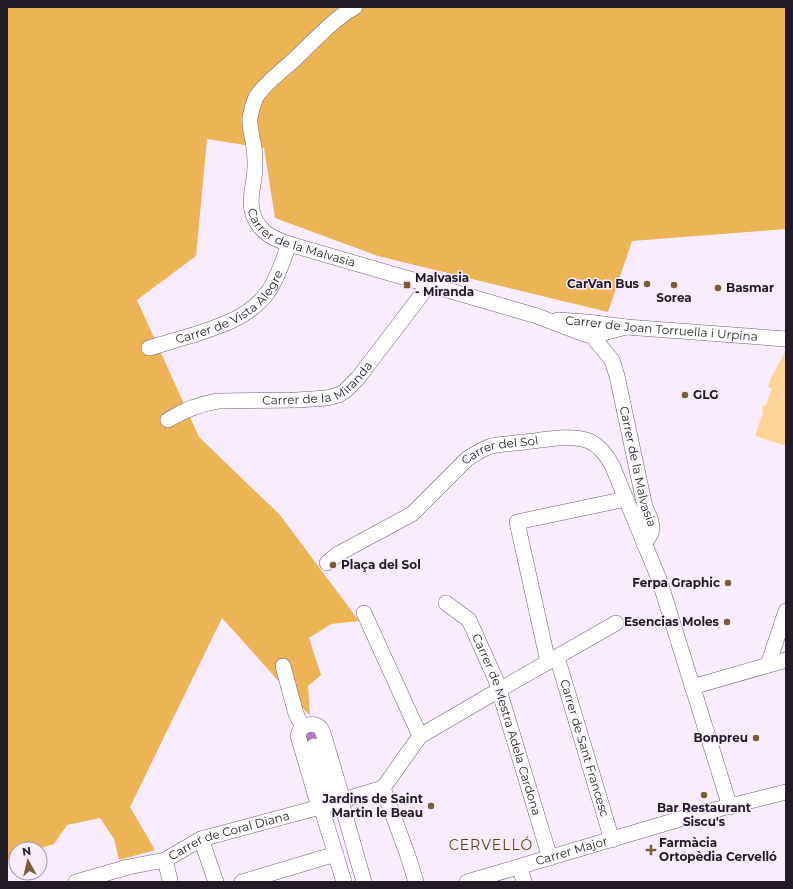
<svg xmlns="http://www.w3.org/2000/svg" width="793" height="889" font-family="Montserrat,sans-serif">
	<rect width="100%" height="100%" fill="#f8ecfe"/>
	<!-- green -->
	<path fill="#fdd495" d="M 785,352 L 786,352 L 786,446 L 755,436 L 763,412 L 762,407 L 765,405 L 766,405 L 772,388 L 768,387 L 770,380 Z"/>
	<!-- forest -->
	<path fill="#edb455" d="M 7,7 L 786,7 L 786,229 L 632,241 L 608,312 L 378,256 L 275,218 L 264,148 L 207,139 L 196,256 L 137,300 L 199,437 L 280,515 L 359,621 L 331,624 L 309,638 L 321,675 L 308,686 L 310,716 L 222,618 L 130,807 L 155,850 L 119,860 L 114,839 L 100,818 L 67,825 L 54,844 L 38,849 L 16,849 L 16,857 L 7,860 L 7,867 Z"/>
	<!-- water -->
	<path fill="#b17ccd" d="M 311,732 C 317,733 317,739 319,745 L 309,747 L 306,737 L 308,733 Z"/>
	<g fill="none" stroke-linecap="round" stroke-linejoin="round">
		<!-- minor casing -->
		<g stroke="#6f5e78" stroke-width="16">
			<g id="minor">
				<path id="s1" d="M 355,7 C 332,20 314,41 295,59 C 282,71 266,82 256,97 C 253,104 251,111 250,118 C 249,128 253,138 254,148 C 255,154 255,160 255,166 C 255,184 247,200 254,217 C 261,233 274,239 289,244 L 537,316 L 584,334 L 592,336 L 626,327"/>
				<path id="s2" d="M 558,320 L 587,322 L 626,327 L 786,339"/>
				<path id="s3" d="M 592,336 L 612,360 L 617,376 L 645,507 C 648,514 654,524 651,533 C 650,536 646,541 644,544"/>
				<path id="s4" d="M 149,348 C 164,344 178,339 193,335 C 221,326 250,317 268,292 C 278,278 283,260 289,244"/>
				<path id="s5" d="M 168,420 C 184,410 199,404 218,401 L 297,400 L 327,398 L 338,395 L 345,391 L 358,378 L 429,285"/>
				<path id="s6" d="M 327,563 L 338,554 L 412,514 L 467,459 C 475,454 482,449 491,446 C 502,444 514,443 525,442 C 543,440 572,434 589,441 C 600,446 606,455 612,465 L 659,579 L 730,807"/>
				<path id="s7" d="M 446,603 L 469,620 L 496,680 L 550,858"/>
				<path d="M 364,613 L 420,736"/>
				<path id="s8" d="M 557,657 L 612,840"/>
				<path d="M 548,662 L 517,522 L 626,499"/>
				<path d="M 768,665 L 786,611"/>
				<path d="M 283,666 L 296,714 L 303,727"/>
				<path d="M 692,687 L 786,660"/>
				<path d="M 314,746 L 329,797"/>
				<path d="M 383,788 L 420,736 L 499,690 L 616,623"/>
				<path d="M 383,788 L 408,856 L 416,882"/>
				<path d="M 201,839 L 216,882"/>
				<path d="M 165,860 L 170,880"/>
				<path d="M 520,867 L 524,882"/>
				<path id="s9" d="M 76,882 L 128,867 L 165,860 L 201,839 L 320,807 L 383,788"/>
				<path d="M 242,882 L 336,854"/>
				<path d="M 344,882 L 323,813 L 316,797 L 299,739 C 298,737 298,735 299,733 C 301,725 313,722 319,727 C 321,728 322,731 323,733 L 340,790 L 343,808 L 364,882"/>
				<path id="s10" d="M 467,882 L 687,817 L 786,792"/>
			</g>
		</g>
		<!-- minor -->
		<use href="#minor" stroke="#fff" stroke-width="15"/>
	</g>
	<!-- markers -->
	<g fill="#7a5e31" stroke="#f8ecfe" stroke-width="1.5">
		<circle cx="647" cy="284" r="4"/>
		<rect x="403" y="281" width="8" height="8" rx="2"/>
		<circle cx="674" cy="285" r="4"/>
		<circle cx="718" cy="288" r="4"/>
		<circle cx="685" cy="395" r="4"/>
		<circle cx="333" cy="565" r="4"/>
		<circle cx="728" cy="583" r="4"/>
		<circle cx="727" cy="622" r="4"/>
		<circle cx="756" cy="738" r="4"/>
		<circle cx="704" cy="795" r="4"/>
		<circle cx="431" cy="806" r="4"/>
		<path d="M649 844h4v4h4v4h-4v4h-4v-4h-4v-4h4z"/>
	</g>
	<g text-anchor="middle" stroke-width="3" stroke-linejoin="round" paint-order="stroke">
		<!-- street labels -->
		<g font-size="12" fill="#211b25" stroke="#f8ecfe">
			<text dy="4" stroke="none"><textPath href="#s1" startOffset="309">Carrer de la Malvasia</textPath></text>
			<text dy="4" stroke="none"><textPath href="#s4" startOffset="93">Carrer de Vista Alegre</textPath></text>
			<text dy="4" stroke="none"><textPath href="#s2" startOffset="104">Carrer de Joan Torruella i Urpina</textPath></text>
			<text dy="4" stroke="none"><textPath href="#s5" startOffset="159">Carrer de la Miranda</textPath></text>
			<text dy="4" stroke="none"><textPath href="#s6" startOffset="211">Carrer del Sol</textPath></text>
			<text dy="4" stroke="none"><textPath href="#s3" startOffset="141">Carrer de la Malvasia</textPath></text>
			<text dy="4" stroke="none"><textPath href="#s7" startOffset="140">Carrer de Mestra Adela Cardona</textPath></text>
			<text dy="4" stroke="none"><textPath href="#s8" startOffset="95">Carrer de Sant Francesc</textPath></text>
			<text dy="4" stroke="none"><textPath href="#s9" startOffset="161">Carrer de Coral Diana</textPath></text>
			<text dy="4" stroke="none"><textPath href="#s10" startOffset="109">Carrer Major</textPath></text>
		</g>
		<!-- poi labels -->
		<g font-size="12" font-weight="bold" fill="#211b25" stroke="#f8ecfe" text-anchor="start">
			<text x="415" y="282">Malvasia<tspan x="415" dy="14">- Miranda</tspan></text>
			<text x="639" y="288" text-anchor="end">CarVan Bus</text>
			<text x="726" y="292">Basmar</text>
			<text x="674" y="302" text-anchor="middle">Sorea</text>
			<text x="693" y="399">GLG</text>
			<text x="341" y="569">Plaça del Sol</text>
			<text x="720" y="587" text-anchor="end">Ferpa Graphic</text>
			<text x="719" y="626" text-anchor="end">Esencias Moles</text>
			<text x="748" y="742" text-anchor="end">Bonpreu</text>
			<text x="423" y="803" text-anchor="end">Jardins de Saint<tspan x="423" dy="14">Martin le Beau</tspan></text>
			<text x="704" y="812" text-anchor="middle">Bar Restaurant<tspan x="704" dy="14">Siscu's</tspan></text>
			<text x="659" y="847">Farmàcia<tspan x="659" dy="14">Ortopèdia Cervelló</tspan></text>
		</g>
		<!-- quarter labels -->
		<g font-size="14" letter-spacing="1" fill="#5f4106" stroke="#f8ecfe">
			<text x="491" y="850">CERVELLÓ</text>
		</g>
	</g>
	<!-- border -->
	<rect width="793" height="889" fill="none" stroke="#211b25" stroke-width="16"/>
	<!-- north arrow -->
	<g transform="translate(28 861) rotate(352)"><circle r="19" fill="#f8ecfe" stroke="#a298a7"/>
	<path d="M0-3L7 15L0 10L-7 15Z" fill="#7a5e31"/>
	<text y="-6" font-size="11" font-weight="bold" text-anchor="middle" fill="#211b25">N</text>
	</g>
</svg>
